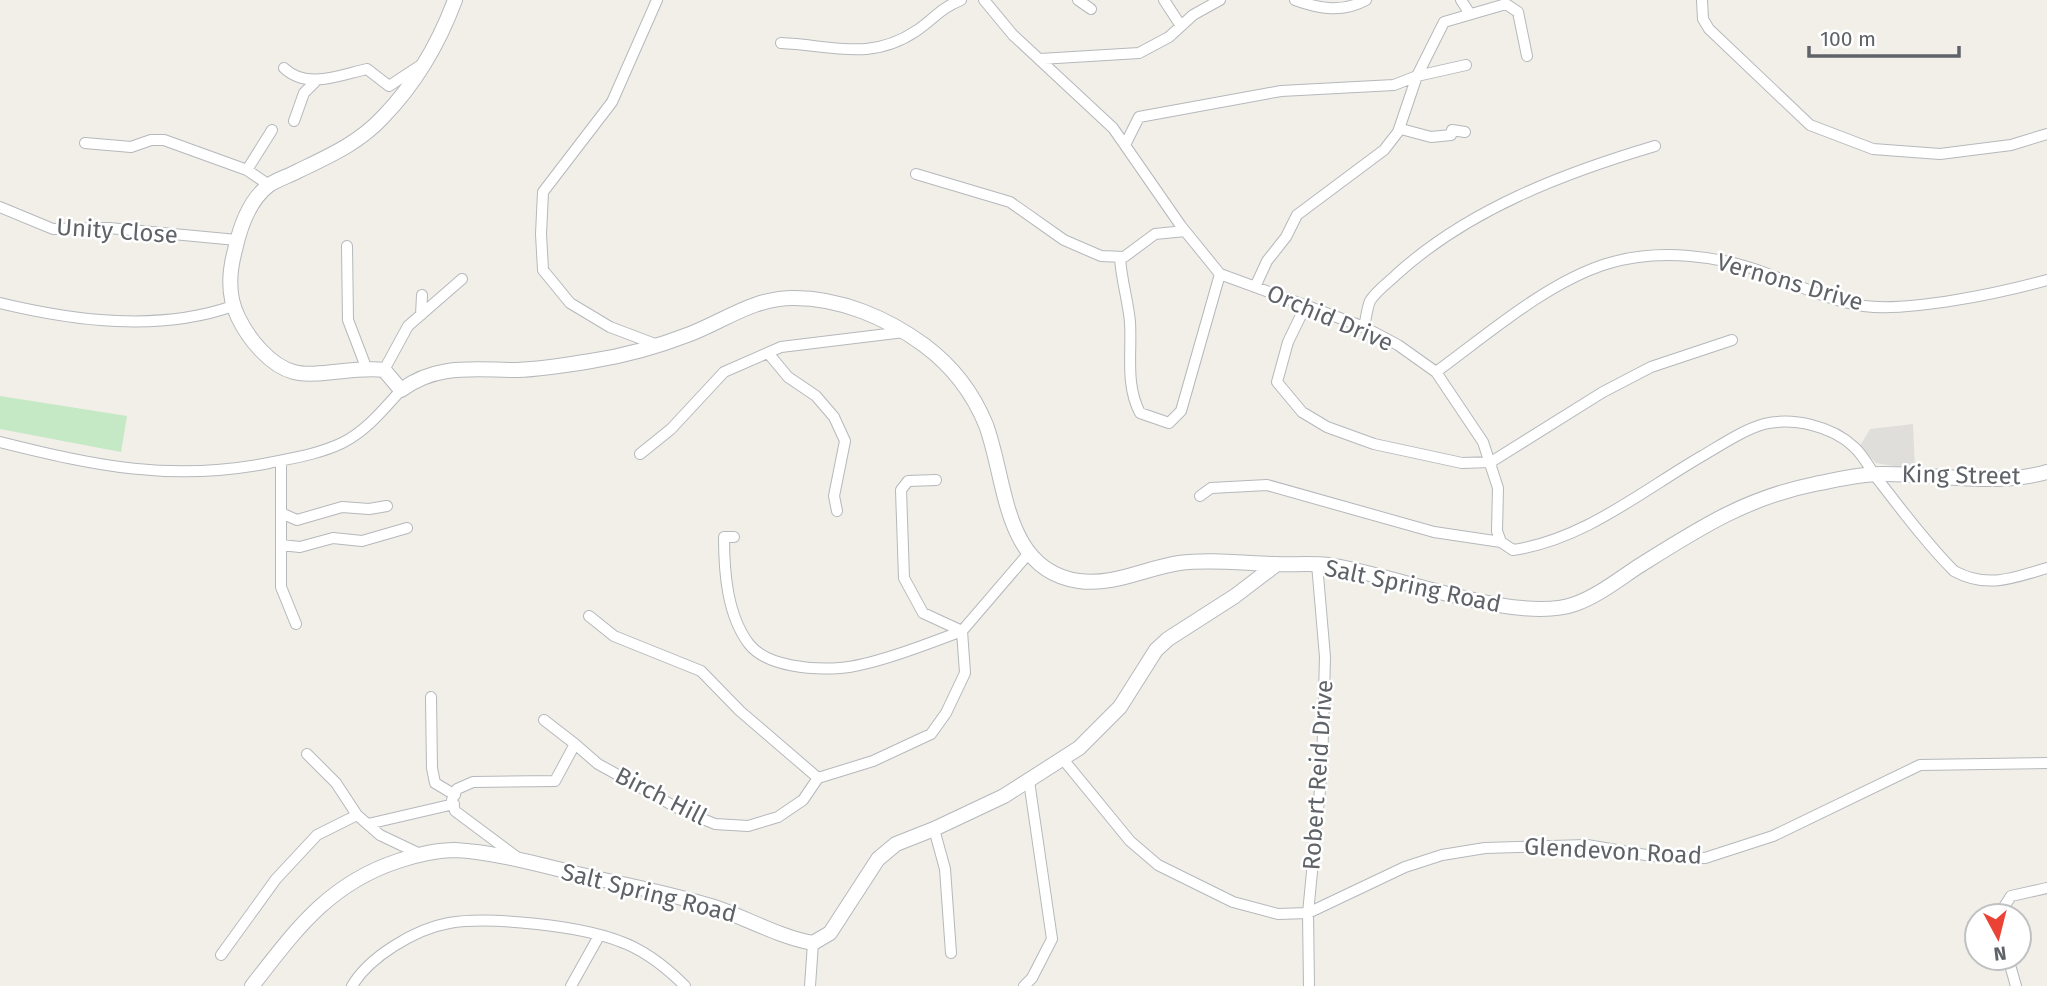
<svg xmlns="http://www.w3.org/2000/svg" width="2047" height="986" font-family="'Fira Sans',sans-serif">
	<rect width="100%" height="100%" fill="#f1efe8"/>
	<!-- industrial -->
	<path fill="#e0deda" d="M 1913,424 L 1915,470 L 1876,463 L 1860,446 L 1870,429 Z"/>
	<!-- green -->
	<path fill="#c5e8c5" d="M 0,396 L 127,416 L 121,452 L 0,429 Z"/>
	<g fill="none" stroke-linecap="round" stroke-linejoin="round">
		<!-- minor casing -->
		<g stroke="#b5b8bc" stroke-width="12">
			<path id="minor" d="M 984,0 L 1013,35 L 1113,128 L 1181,226 L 1220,274 L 1364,327 L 1398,345 L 1436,372 L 1483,442 L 1498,488 L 1497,531 L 1501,542 L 1513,550 C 1583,540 1642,491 1702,456 C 1721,445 1743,430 1764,424 C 1793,417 1832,426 1854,447 C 1863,455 1869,467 1876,477 C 1901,509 1926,543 1954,571 C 1987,589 2013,578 2047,568
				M 1078,0 L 1091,9
				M 1164,0 L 1181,26
				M 1295,0 C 1320,9 1342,13 1366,0
				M 1461,0 L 1470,14
				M 1702,0 L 1703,19 L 1709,29 L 1810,125 L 1873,149 L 1940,154 L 2011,145 L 2047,134
				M 781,43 C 831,45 870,62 916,31 C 934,19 939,9 961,0
				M 1040,59 L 1139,53 L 1169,37 L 1193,15 L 1220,0
				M 284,68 C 307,90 340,75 367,69 L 389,86 L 421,65
				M 294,121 L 304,93 L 317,80
				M 1401,129 L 1431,137 L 1451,135 L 1452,130 L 1465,132
				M 85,143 L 131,147 L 151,140 L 164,140 L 247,170 L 269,185
				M 1125,145 L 1139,117 L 1281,91 L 1394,85 L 1417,76 L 1444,22 L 1506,4 L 1518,12 L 1527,56
				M 247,170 L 272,130
				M 916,174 L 1010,202 L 1064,240 L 1101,256 L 1124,257 L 1155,234 L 1185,231
				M 0,207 L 53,229 L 109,228 L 237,240
				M 347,246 L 348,320 L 366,367
				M 1120,257 C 1121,279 1128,300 1130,322 C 1132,353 1125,384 1140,413 L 1169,423 L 1181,411 L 1220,274
				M 1255,287 L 1267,261 L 1286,237 L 1297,215 L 1384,150 L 1398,132 L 1417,76 L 1466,65
				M 0,303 C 75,321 159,332 233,306
				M 1306,305 L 1288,342 L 1277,382 L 1302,412 L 1327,427 L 1374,444 L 1462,463 L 1491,462 L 1603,392 L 1651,367 L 1732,340
				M 421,315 L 422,295
				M 1364,327 C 1366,319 1367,308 1370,301 C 1376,291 1389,282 1397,274 C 1469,209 1564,173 1655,146
				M 655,344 L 610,327 L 570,303 L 543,270 L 541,234 L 543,192 L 612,102 L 657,0
				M 768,353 L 788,377 L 816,396 L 834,417 L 845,441 L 834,496 L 837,511
				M 384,370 L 408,326 L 462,279
				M 1436,372 C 1487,335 1546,283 1606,264 C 1658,248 1719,255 1768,274 C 1800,286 1830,301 1864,306 C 1910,312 2000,293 2047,280
				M 0,442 C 96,466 171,482 269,463 C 293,458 319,454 342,443 C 366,431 383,410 401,390
				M 640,454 L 671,429 L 724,372 L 781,347 L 904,332
				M 281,461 L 281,587 L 296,624
				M 1200,496 L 1211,488 L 1267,485 L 1434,532 L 1501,542
				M 281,513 L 297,520 L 342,507 L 369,509 L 387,506
				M 734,537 L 724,537 C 724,572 727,615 749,644 C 767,667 814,670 840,668 C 872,666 930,643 962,631 L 923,613 L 904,578 L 901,490 L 908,481 L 936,480
				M 281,545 L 300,547 L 333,538 L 362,541 L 407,528
				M 589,616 L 614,636 L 701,671 L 740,711 L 818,778
				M 431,697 L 432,768 L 435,783 L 455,795
				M 544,720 L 575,744
				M 307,754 L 336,783 L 357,815 L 380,835 L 420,854
				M 1062,758 L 1130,841 L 1158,865 L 1233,902 L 1278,914 L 1308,913 L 1405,867 L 1442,855 L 1485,848 L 1587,845 L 1652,856 L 1705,858 L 1773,836 L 1920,765 L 2047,763
				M 368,824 L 454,804
				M 934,829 L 945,869 L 951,953
				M 518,858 L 455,811 L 452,800 L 457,789 L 473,782 L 555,781 L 575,744 L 598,764 L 681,810 L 715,824 L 748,826 L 778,817 L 803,800 L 818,778 L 873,761 L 931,734 L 946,713 L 965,673 L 962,631 L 1028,554
				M 2004,916 L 2004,907 L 2011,896 L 2047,888
				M 221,955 L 276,879 L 317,835 L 357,815
				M 2008,958 L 2016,986
				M 352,986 C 369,957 415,929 449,923 C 490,916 580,926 619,941 C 645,950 666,967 685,986
				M 571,986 L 599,936
				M 810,986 L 813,943
				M 1024,986 L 1032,978 L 1052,939 L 1029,781
				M 1309,986 L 1308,913 L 1322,769 L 1325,657 L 1317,564"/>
		</g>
		<!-- tertiary casing -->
		<g stroke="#b5b8bc" stroke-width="16">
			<path id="tertiary" d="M 455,0 C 439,43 415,84 383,117 C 359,143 329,156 298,171 C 289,176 278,179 269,185 C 249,200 240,227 235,250 C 229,272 228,297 238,317 C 248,338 270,366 294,372 C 316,378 356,366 384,370 L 401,390 C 437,363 475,370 517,370 C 542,369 567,365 591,361 C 624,356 659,346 690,334 C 726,320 753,298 794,298 C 841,298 887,318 924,345 C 951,365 973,393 986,425 C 1007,482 1003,570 1079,581 C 1113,586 1146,568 1179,563 C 1210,559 1242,563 1273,564 C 1291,565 1310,563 1328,565 C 1393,574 1518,625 1575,604 C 1598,596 1619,579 1639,566 C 1698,529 1745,498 1815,484 C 1836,480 1859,474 1880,474 C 1933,473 1995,487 2047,472
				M 252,986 C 295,931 328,884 398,861 C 416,855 436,850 455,850 C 493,852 533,863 570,872 C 618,884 666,892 714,907 C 747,918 779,937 813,943 L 830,933 L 878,859 L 896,844 L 934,829 L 1004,796 L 1079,748 L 1120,707 L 1156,650 L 1168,639 L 1235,596 L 1277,564"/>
		</g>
		<!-- minor -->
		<use href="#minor" stroke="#fff" stroke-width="10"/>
		<!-- tertiary -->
		<use href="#tertiary" stroke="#fff" stroke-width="14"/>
	</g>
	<g text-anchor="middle" stroke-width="5" stroke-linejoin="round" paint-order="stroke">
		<!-- street labels -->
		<g font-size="24" fill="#5f6368" stroke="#fff">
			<text transform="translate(117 231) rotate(4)" y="8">Unity Close</text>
			<text transform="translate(1790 282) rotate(16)" y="8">Vernons Drive</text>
			<text transform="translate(1330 318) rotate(23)" y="8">Orchid Drive</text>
			<text transform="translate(1961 475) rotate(1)" y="8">King Street</text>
			<text transform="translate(1413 586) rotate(12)" y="8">Salt Spring Road</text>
			<text transform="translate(1318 775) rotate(-86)" y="8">Robert Reid Drive</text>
			<text transform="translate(661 796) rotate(27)" y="8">Birch Hill</text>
			<text transform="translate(1613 851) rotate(3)" y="8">Glendevon Road</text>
			<text transform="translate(649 893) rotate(14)" y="8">Salt Spring Road</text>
		</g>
	</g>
	<!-- north arrow -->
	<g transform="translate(1998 937) rotate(173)"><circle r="33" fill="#ffffff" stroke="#bfc1c3" stroke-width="2"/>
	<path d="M0-5L12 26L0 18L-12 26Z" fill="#ea4335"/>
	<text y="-10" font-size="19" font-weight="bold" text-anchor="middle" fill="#5f6368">N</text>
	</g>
	<!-- scale -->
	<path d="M1809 46v10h150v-10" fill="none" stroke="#5f6368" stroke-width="3.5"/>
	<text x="1820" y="46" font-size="21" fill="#5f6368" stroke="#ffffff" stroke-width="5" paint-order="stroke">100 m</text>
</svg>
